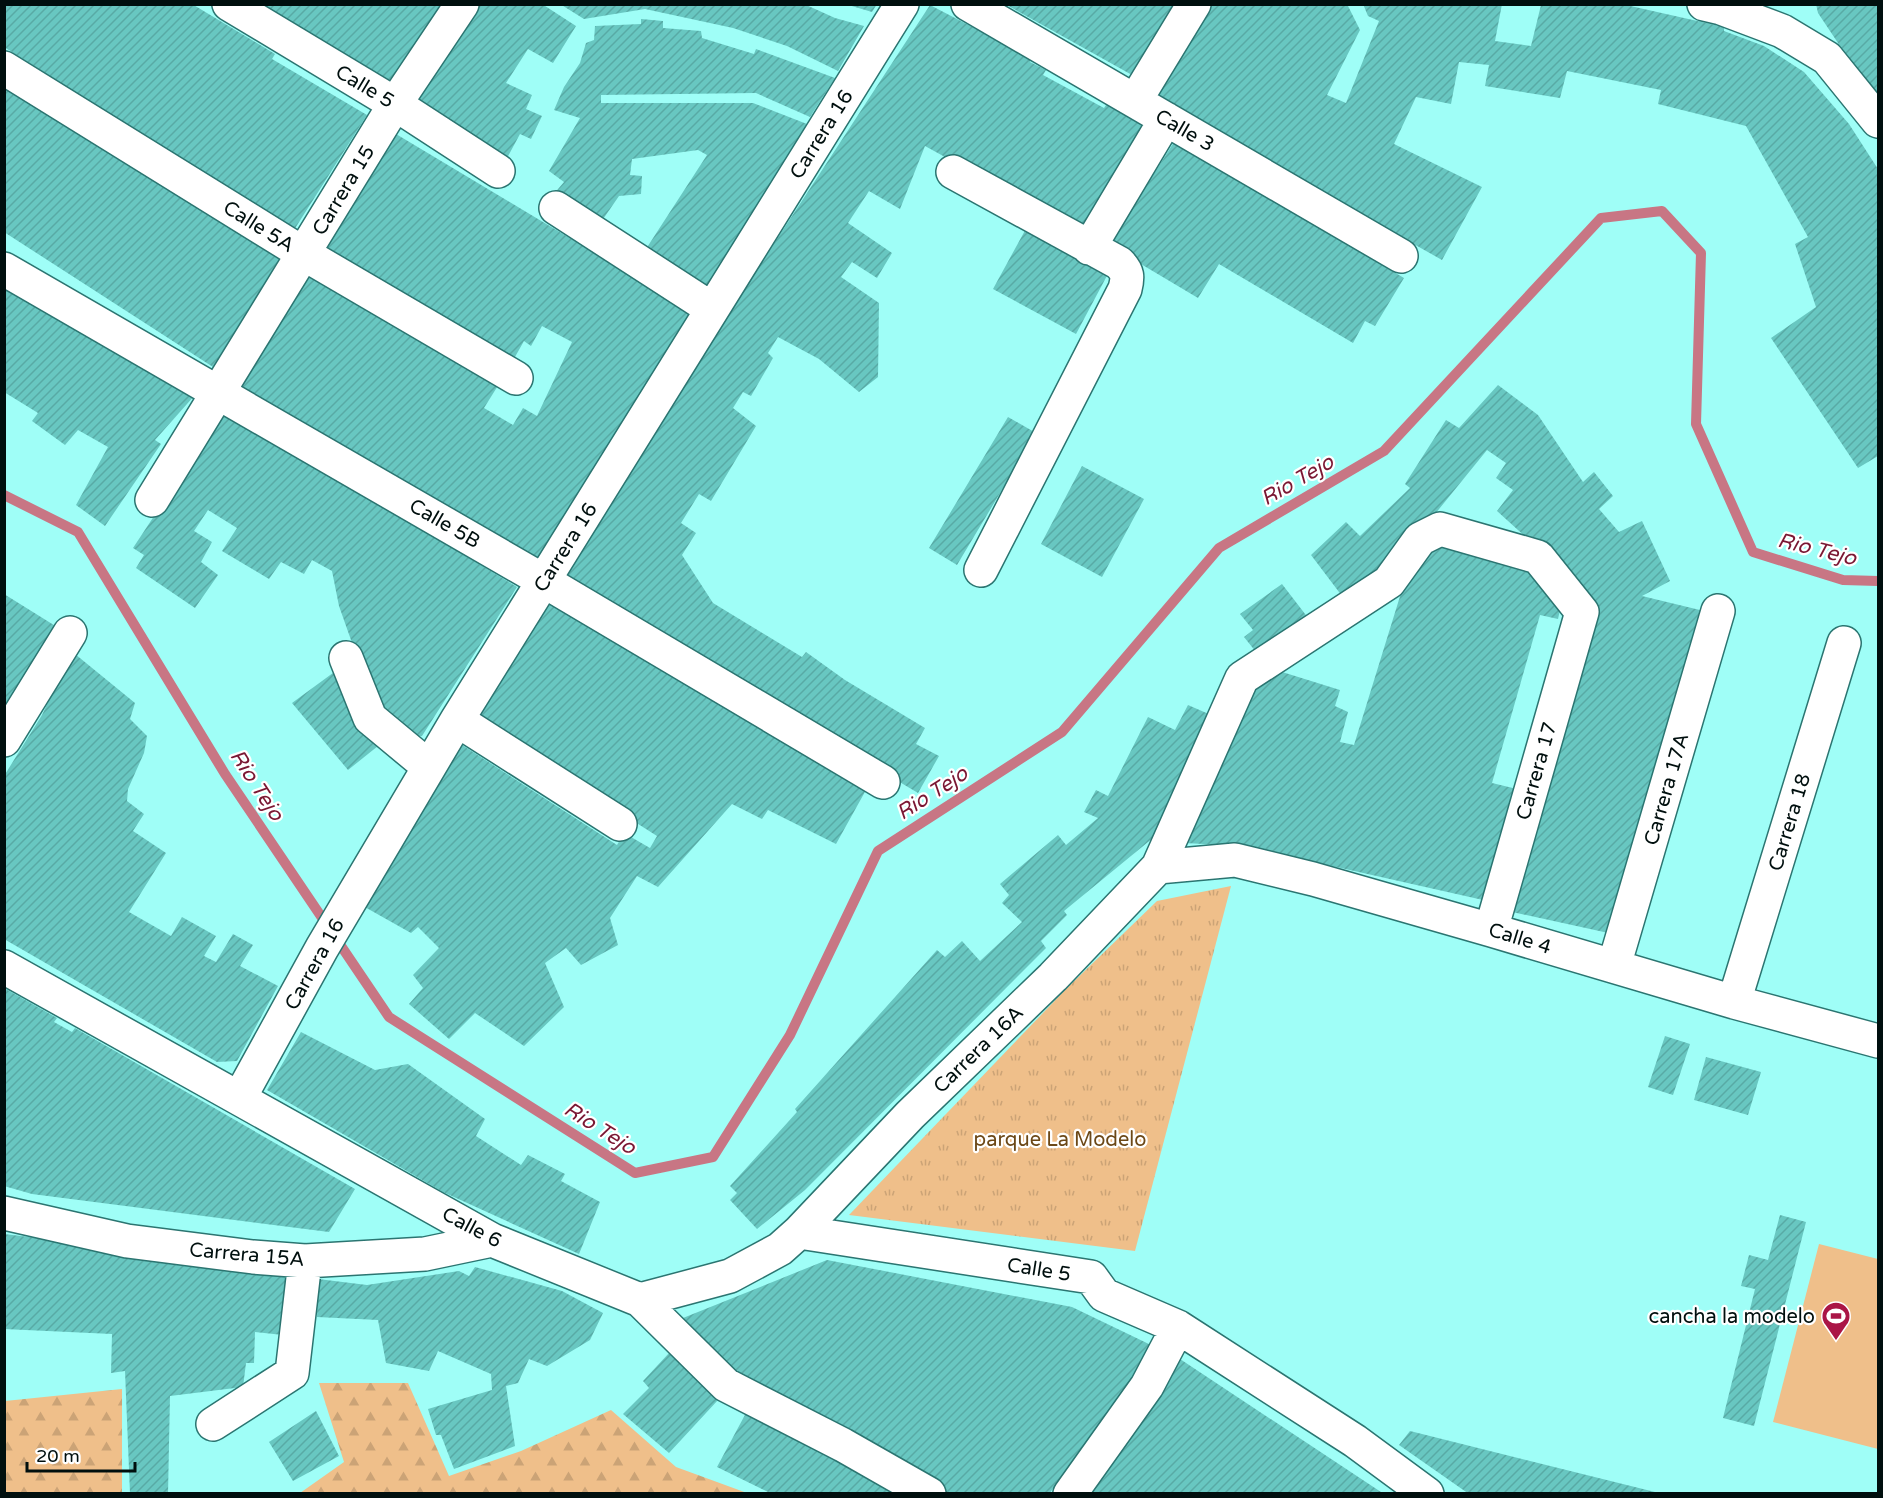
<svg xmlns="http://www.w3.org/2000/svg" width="1883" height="1498" font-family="'Varela Round',sans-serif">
	<defs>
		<pattern id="forest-firs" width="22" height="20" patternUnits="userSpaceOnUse" patternTransform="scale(1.5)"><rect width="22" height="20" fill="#efbf8a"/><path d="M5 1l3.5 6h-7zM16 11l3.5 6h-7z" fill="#cba376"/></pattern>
		<pattern id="park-tufts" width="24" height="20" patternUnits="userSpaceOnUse" patternTransform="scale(1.5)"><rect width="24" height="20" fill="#efbf8a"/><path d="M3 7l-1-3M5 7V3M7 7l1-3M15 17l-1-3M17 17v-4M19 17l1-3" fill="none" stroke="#cba376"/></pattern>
		<pattern id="building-hatch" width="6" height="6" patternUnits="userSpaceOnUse" patternTransform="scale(1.5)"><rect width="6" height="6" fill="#68c7c1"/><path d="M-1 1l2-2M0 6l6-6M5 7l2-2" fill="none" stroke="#58aaa5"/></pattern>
	</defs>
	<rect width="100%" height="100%" fill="#9ffef7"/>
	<!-- grass -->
	<path fill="#efbf8a" d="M 1819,1244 L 1878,1259 L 1878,1449 L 1773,1422 Z"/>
	<!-- forest -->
	<path fill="url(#forest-firs)" d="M 319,1383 L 408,1383 L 449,1476 L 521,1451 L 611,1410 L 676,1467 L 747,1493 L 295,1493 L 300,1493 L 344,1462 Z
		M 122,1389 L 122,1493 L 5,1493 L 5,1401 Z"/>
	<!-- park -->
	<path fill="url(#park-tufts)" d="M 1231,886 L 1135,1251 L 849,1215 L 1066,989 L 1157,901 Z"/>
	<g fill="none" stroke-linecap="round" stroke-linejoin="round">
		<!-- stream -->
		<path stroke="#c87684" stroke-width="10" d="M 4,495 L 78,532 L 225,774 L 389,1017 L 635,1173 L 713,1157 L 790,1035 L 878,851 L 1062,732 L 1219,548 L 1384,451 L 1601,218 L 1662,211 L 1701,253 L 1696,424 L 1753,552 L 1843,580 L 1878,581"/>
	</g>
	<!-- building -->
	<path fill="url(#building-hatch)" d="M 4,4 L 192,4 L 275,54 L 272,59 L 367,115 L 294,230 L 4,47 Z
		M 260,4 L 442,4 L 389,82 Z
		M 473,4 L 542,4 L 576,26 L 553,63 L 528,49 L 506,83 L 532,95 L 526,109 L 542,116 L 531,139 L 520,134 L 507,158 L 413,96 Z
		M 560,4 L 804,4 L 835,18 L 864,26 L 838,71 L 787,46 L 733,28 L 645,9 L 584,19 Z
		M 845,4 L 877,4 L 872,12 Z
		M 1005,4 L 1174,4 L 1132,75 Z
		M 1206,4 L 1347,4 L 1360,30 L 1327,95 L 1346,103 L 1379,21 L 1368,16 L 1363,4 L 1502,4 L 1495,41 L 1531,46 L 1541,5 L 1626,5 L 1724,27 L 1724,31 L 1764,46 L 1804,72 L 1849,124 L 1878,169 L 1878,456 L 1858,468 L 1771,338 L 1816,307 L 1795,244 L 1808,237 L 1746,126 L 1658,104 L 1661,90 L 1567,71 L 1560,98 L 1485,86 L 1489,65 L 1459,62 L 1451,104 L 1416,97 L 1394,144 L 1482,187 L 1442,260 L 1152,96 Z
		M 1816,4 L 1878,4 L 1878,103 L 1818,13 Z
		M 930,5 L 1032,58 L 1030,62 L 1046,70 L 1043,75 L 1104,108 L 1108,102 L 1143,124 L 1079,231 L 925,146 L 900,209 L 869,191 L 848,223 L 892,253 L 877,278 L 852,262 L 841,277 L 879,303 L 878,377 L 859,392 L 819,359 L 778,337 L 768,353 L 773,358 L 751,396 L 743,392 L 733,408 L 756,426 L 711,501 L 699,494 L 681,523 L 696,533 L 682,555 L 713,603 L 802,657 L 806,652 L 845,680 L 925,728 L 916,744 L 939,756 L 918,793 L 560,579 L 621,478 L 626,481 L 758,268 Z
		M 641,19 L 663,21 L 663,28 L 701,31 L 702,38 L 754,54 L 756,49 L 835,78 L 810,117 L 756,93 L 601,95 L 601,103 L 753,103 L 807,124 L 706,289 L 644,252 L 707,155 L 698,150 L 632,159 L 630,175 L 642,176 L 641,194 L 619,196 L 599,225 L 553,195 L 564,182 L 549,171 L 580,118 L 554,110 L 564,87 L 580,63 L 586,43 L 594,40 L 595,26 L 641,24 Z
		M 4,83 L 281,256 L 213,367 L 4,232 Z
		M 391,131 L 693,312 L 574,506 L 536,561 L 232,389 L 303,270 L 499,384 L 484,408 L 513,425 L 523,408 L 537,416 L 572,342 L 542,326 L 531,346 L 524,341 L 511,364 L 320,248 Z
		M 1174,142 L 1404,278 L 1375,326 L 1365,321 L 1353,343 L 1219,264 L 1198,298 L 1109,245 Z
		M 1028,225 L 1110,270 L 1076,334 L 993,289 Z
		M 4,269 L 195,395 L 155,440 L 161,444 L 105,526 L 76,505 L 108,447 L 78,430 L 65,445 L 32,421 L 38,413 L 4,392 Z
		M 1498,385 L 1538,415 L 1583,482 L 1594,472 L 1613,496 L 1599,509 L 1619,532 L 1642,521 L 1670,581 L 1642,596 L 1704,611 L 1613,934 L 1512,912 L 1585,591 L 1497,511 L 1513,490 L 1496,478 L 1506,463 L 1487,450 L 1435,514 L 1382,565 L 1342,596 L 1311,555 L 1346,522 L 1360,536 L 1410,488 L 1405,484 L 1446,420 L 1459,428 Z
		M 224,410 L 517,587 L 422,736 L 413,738 L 376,711 L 339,606 L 332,571 L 312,560 L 304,574 L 281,562 L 269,579 L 222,551 L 237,528 L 208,510 L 194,531 L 212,542 L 201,562 L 218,575 L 195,608 L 136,568 L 144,555 L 133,548 Z
		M 1008,417 L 1036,433 L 957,565 L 929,548 Z
		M 1082,466 L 1144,499 L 1102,577 L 1041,544 Z
		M 1433,540 L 1535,570 L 1562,601 L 1558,619 L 1540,615 L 1492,783 L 1517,789 L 1483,900 L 1243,846 L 1184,843 L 1248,687 L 1279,671 L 1340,690 L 1335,706 L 1348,712 L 1340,742 L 1354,745 L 1410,564 Z
		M 1282,584 L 1312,623 L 1260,657 L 1244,637 L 1253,630 L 1240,614 Z
		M 4,594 L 57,627 L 4,710 Z
		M 545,601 L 866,790 L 836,844 L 768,810 L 762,819 L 732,804 L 658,887 L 637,876 L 610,918 L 618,945 L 581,965 L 566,948 L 545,963 L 564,1007 L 524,1046 L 475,1013 L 449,1039 L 409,1004 L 423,988 L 413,975 L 439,948 L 418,927 L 411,933 L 363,906 L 459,743 L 617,845 L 624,833 L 650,848 L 657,836 L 472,718 Z
		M 75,654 L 135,703 L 130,719 L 147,736 L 144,753 L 128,789 L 127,801 L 144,814 L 133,831 L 166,853 L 129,912 L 171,936 L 182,917 L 216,936 L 204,956 L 216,962 L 233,934 L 253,945 L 240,966 L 278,986 L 237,1061 L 217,1062 L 4,939 L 4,776 L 42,715 L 59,679 Z
		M 337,670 L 378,746 L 348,770 L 292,703 Z
		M 1188,705 L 1211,715 L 1159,833 L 1064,911 L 1067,915 L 1041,941 L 1046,948 L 805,1190 L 757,1229 L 730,1200 L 737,1193 L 730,1186 L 797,1112 L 795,1109 L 937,950 L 945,957 L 962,941 L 980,961 L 1022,922 L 1002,903 L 1009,895 L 1000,884 L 1058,835 L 1066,845 L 1098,818 L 1084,812 L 1096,790 L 1108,796 L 1148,717 L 1175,730 Z
		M 4,988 L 57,1018 L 54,1022 L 72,1032 L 75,1028 L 355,1189 L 329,1232 L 32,1194 L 4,1186 Z
		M 301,1032 L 375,1070 L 408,1064 L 485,1119 L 476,1136 L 521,1165 L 528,1155 L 565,1174 L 561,1181 L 600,1202 L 579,1254 L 443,1192 L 267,1090 Z
		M 1665,1036 L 1690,1044 L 1673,1095 L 1648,1087 Z
		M 1706,1057 L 1761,1072 L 1748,1115 L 1694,1100 Z
		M 1780,1215 L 1806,1222 L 1754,1426 L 1723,1418 L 1755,1289 L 1741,1286 L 1749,1255 L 1768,1260 Z
		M 4,1234 L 64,1241 L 289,1275 L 283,1335 L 255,1332 L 254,1363 L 246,1363 L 243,1387 L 170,1396 L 168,1494 L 130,1494 L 125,1371 L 111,1373 L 112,1334 L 4,1329 Z
		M 827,1260 L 1072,1307 L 1153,1346 L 1111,1411 L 1049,1494 L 950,1494 L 732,1373 L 683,1318 Z
		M 475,1267 L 562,1291 L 603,1313 L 590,1340 L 547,1366 L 529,1359 L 518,1383 L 506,1386 L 515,1446 L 454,1469 L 441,1435 L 436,1435 L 428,1409 L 492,1390 L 491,1374 L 438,1351 L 429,1371 L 386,1363 L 378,1320 L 317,1317 L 318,1279 L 367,1285 L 459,1271 L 469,1276 Z
		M 670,1352 L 718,1400 L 669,1453 L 623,1414 L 649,1388 L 643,1381 Z
		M 1180,1359 L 1384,1494 L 1090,1494 Z
		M 316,1411 L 339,1456 L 293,1481 L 269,1442 Z
		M 746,1413 L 903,1494 L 772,1494 L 717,1467 Z
		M 1410,1431 L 1659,1493 L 1659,1494 L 1469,1494 L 1399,1445 Z"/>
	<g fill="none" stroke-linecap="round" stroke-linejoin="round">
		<!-- minor casing -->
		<g stroke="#2b7571" stroke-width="36">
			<path id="minor" d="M 229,4 L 395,104 L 498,171
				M 968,4 L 1401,256
				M 1704,4 L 1721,8 L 1782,31 L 1827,58 L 1878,121
				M 4,68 L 304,254 L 516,378
				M 1135,101 L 1194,4
				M 953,172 L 1119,263 C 1128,272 1128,277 1125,289 L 981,570
				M 556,208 L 712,309
				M 1089,248 L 1166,119
				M 4,269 L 544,581 L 883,782
				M 152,500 L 395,104 L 462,4
				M 346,658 L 370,718 L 429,767
				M 457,720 L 620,824
				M 4,740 L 70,633
				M 1158,867 L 1235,860 L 1313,879 L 1491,930 L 1734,1002 L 1878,1041
				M 1614,966 L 1718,611
				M 4,967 L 492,1240 L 640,1300 L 726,1385 L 843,1445 L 929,1494
				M 1734,1002 L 1844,643
				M 240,1097 L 322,948 L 457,720 L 902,4
				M 4,1213 L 127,1241 L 253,1257 L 305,1261 L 425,1254 L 492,1240
				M 799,1232 L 910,1115 L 1053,977 L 1158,867 L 1242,678 L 1389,582 L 1420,539 L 1440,529 L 1538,557 L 1582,612 L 1491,930
				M 640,1300 L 730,1276 L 780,1249 L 799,1232 L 1091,1277 L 1104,1295 L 1178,1327 L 1355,1441 L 1427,1494
				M 213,1424 L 292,1373 L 305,1261
				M 1070,1494 L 1147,1386 L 1178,1327"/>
		</g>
		<!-- minor -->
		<use href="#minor" stroke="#fff" stroke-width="33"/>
	</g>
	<!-- icons -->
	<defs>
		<g id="stadium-pin" transform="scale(1.5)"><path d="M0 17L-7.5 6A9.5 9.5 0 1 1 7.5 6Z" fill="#aa1546" stroke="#fff"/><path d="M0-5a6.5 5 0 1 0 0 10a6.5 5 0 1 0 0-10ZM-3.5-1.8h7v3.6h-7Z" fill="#fff"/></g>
	</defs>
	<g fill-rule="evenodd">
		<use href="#stadium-pin" x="1836" y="1316"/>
	</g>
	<g text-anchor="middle" stroke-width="4.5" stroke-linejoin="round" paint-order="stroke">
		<!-- street labels -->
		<g font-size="20" fill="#000f0e" stroke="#fff">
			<text transform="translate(365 86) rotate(31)" y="7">Calle 5</text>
			<text transform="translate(1185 130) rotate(30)" y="7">Calle 3</text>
			<text transform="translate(821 134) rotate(-58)" y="7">Carrera 16</text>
			<text transform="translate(343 190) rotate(-59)" y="7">Carrera 15</text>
			<text transform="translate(259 226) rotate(32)" y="7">Calle 5A</text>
			<text transform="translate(445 523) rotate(30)" y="7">Calle 5B</text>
			<text transform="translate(565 547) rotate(-58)" y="7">Carrera 16</text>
			<text transform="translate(1536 771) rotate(-74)" y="7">Carrera 17</text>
			<text transform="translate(1666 789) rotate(-74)" y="7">Carrera 17A</text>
			<text transform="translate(1789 822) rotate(-73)" y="7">Carrera 18</text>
			<text transform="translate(1520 938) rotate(17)" y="7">Calle 4</text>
			<text transform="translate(314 964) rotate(-61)" y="7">Carrera 16</text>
			<text transform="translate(978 1049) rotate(-44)" y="7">Carrera 16A</text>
			<text transform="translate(472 1227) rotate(28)" y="7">Calle 6</text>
			<text transform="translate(247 1254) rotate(5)" y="7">Carrera 15A</text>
			<text transform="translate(1039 1269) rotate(9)" y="7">Calle 5</text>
		</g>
		<!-- park labels -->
		<g font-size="20" fill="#6c4817" stroke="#fff">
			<text x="1060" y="1146">parque La Modelo</text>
		</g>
		<!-- poi labels -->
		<g font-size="20" fill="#000f0e" stroke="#fff" text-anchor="end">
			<text x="1815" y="1323">cancha la modelo</text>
		</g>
		<!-- water labels -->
		<g font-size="21" font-style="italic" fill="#7a1733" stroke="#fff">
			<text transform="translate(1297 480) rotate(-30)" y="7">Rio Tejo</text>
			<text transform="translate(1817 549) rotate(14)" y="7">Rio Tejo</text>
			<text transform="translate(257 785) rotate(57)" y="7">Rio Tejo</text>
			<text transform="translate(932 793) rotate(-33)" y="7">Rio Tejo</text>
			<text transform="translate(600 1128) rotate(32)" y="7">Rio Tejo</text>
		</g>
	</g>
	<!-- border -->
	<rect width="1883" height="1498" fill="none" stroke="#000f0e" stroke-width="12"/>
	<!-- scale -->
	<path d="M27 1462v9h108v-9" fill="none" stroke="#000f0e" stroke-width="3"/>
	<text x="36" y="1462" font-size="18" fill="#000f0e" stroke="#ffffff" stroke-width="4.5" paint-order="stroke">20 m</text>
</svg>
